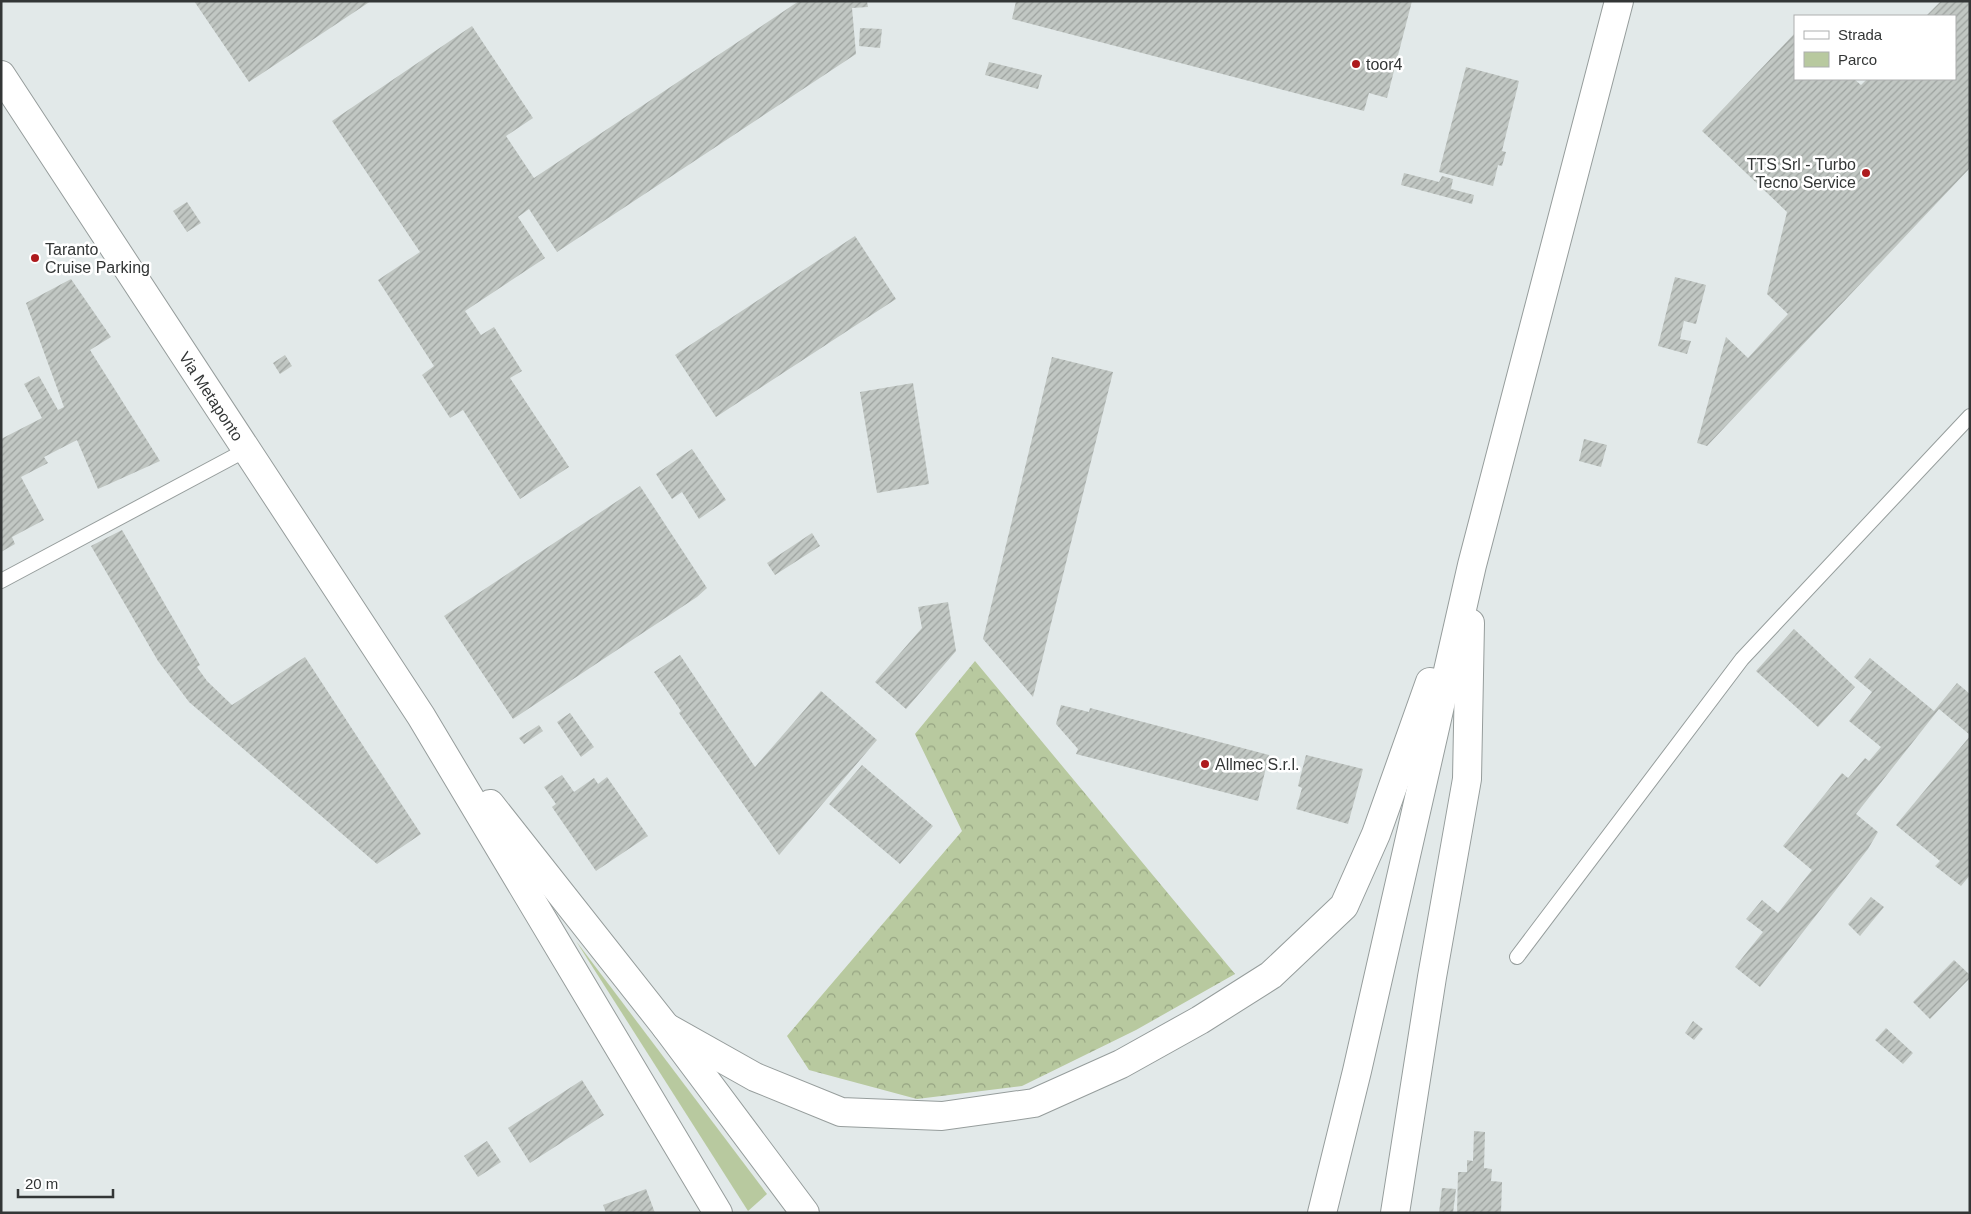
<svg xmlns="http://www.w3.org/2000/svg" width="1971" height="1214" font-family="Arial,sans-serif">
	<defs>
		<pattern id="forest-crowns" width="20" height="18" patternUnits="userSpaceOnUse" patternTransform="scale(1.25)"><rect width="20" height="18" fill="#b8c99f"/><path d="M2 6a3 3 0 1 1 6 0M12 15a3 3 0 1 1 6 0" fill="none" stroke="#96a482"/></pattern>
		<pattern id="building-hatch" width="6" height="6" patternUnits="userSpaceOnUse" patternTransform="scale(1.25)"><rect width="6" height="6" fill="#c1c7c3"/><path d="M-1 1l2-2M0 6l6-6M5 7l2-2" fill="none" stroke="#9da29f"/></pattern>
	</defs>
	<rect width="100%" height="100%" fill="#e2e9e9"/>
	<!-- green -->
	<path fill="#b8c99f" d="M 576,941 L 767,1194 L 748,1211 Z"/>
	<!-- forest -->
	<path fill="url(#forest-crowns)" d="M 975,661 L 1235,974 L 1136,1030 L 1022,1086 L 917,1099 L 809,1070 L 787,1036 L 962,831 L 915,734 Z"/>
	<!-- building -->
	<path fill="url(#building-hatch)" d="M 194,1 L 371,1 L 249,82 Z
		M 799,1 L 867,1 L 868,7 L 852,8 L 856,54 L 557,252 L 529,209 L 518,217 L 545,258 L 465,311 L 481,335 L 494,327 L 522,371 L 510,378 L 569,467 L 520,499 L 463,410 L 450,418 L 422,375 L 434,366 L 378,280 L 420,252 L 332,121 L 472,26 L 533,118 L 506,136 L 534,178 Z
		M 1016,1 L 1412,1 L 1387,98 L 1369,93 L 1364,111 L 1012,19 Z
		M 1941,1 L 1970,1 L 1970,168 L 1707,446 L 1697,443 L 1726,337 L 1748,358 L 1788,314 L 1767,294 L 1787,212 L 1702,131 L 1795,33 L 1795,79 L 1854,79 L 1861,85 L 1867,79 L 1955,79 L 1955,16 L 1926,16 Z
		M 860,28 L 882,29 L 880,48 L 859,46 Z
		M 989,62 L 1042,75 L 1038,89 L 985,75 Z
		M 1466,67 L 1519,81 L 1502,151 L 1506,152 L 1502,166 L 1498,165 L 1493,186 L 1439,172 Z
		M 1404,173 L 1439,182 L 1442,176 L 1453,179 L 1451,189 L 1474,195 L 1472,204 L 1401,185 Z
		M 187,202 L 201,223 L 187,232 L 173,211 Z
		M 855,236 L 896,299 L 716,417 L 675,355 Z
		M 1675,277 L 1706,285 L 1696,324 L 1684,321 L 1680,339 L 1691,341 L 1687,354 L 1658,346 Z
		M 71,279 L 111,337 L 90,350 L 160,461 L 98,489 L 77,440 L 44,457 L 48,463 L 21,477 L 44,520 L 12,537 L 15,544 L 1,552 L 1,439 L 42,418 L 24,384 L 39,376 L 58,410 L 64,407 L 26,303 Z
		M 285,355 L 292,366 L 280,374 L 273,363 Z
		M 1052,357 L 1113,372 L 1033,697 L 983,639 Z
		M 913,383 L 929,484 L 877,493 L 860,392 Z
		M 1584,439 L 1607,445 L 1601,467 L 1579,461 Z
		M 692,449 L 726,500 L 699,519 L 682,492 L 672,499 L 656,474 Z
		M 640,486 L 707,588 L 697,597 L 513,719 L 444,616 Z
		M 122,530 L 200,665 L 197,667 L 207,681 L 232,705 L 305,657 L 421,834 L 377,864 L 189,702 L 158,661 L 91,546 Z
		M 812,533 L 820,546 L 775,575 L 767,563 Z
		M 948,602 L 956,651 L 906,709 L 875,682 L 922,628 L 918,607 Z
		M 1794,629 L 1855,687 L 1818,727 L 1756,671 Z
		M 680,655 L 755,767 L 821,691 L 877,740 L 779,855 L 679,713 L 681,711 L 654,672 Z
		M 1870,658 L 1934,711 L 1957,683 L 1970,694 L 1970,735 L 1939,709 L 1856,814 L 1878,832 L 1868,849 L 1760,987 L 1735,967 L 1763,932 L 1746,919 L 1762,900 L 1778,913 L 1812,870 L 1783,846 L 1842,773 L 1848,778 L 1865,758 L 1869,761 L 1881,747 L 1849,721 L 1872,692 L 1854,677 Z
		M 1061,705 L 1089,712 L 1090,708 L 1269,755 L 1258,801 L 1076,754 L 1078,749 L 1056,724 Z
		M 570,713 L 594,747 L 581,757 L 557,722 Z
		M 539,725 L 543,731 L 524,744 L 519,738 Z
		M 1970,736 L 1970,875 L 1961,886 L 1935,866 L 1940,861 L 1896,825 Z
		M 1306,755 L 1363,769 L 1348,824 L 1296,809 L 1302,788 L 1298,786 Z
		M 862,765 L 933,826 L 900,864 L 829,804 Z
		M 562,775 L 574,792 L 594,778 L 598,784 L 607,777 L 648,836 L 596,871 L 552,807 L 556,804 L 544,787 Z
		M 1871,897 L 1884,907 L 1860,936 L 1848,924 Z
		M 1954,960 L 1970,975 L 1970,978 L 1930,1019 L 1913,1002 Z
		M 1693,1021 L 1703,1029 L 1694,1040 L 1685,1033 Z
		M 1886,1028 L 1913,1053 L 1903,1064 L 1875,1040 Z
		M 582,1080 L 604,1115 L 530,1163 L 508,1128 Z
		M 1474,1131 L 1485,1132 L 1484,1168 L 1492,1169 L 1491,1181 L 1502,1182 L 1501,1213 L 1457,1213 L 1458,1172 L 1467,1172 L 1467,1160 L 1473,1161 Z
		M 487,1141 L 501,1162 L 478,1177 L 464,1156 Z
		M 1442,1188 L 1456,1189 L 1453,1213 L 1439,1213 Z
		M 646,1189 L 655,1213 L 606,1213 L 603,1205 Z"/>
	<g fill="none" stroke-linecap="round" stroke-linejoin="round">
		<!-- lane casing -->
		<g stroke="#969d9c" stroke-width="16">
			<path id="lane" d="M 1,581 L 246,450
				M 1517,957 L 1742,659 L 1970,416"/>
		</g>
		<!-- secondary casing -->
		<g stroke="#969d9c" stroke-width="30">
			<g id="secondary">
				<path id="s1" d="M 1,75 L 421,716 L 718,1213"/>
				<path d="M 490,804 L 666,1027 L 805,1213"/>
				<path d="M 666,1027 L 755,1077 L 841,1112 L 942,1116 L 1034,1103 L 1121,1064 L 1200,1020 L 1271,975 L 1344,906 L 1376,834 L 1430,682"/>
				<path d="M 1322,1213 L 1357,1071 L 1472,565 L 1619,1"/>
				<path d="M 1395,1213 L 1432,977 L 1467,779 L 1470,623"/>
			</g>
		</g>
		<!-- lane -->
		<use href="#lane" stroke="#fff" stroke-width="14"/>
		<!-- secondary -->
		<use href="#secondary" stroke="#fff" stroke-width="28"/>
	</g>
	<!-- markers -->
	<g fill="#ad1a1d" stroke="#fff" stroke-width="2">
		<circle cx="1356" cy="64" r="5"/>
		<circle cx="1866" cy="173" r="5"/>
		<circle cx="35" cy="258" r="5"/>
		<circle cx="1205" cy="764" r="5"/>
	</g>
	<g text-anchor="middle" stroke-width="5" stroke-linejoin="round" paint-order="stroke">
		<!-- poi labels -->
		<g font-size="16" fill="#333636" stroke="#fff" text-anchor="start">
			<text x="1366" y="70">toor4</text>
			<text x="1856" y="170" text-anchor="end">TTS Srl - Turbo<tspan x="1856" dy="18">Tecno Service</tspan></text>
			<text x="45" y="255">Taranto<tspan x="45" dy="18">Cruise Parking</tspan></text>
			<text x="1215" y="770">Allmec S.r.l.</text>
		</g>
		<!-- street labels -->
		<g font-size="16" fill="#333636" stroke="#fff">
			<text dy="6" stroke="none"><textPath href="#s1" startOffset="384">Via Metaponto</textPath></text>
		</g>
	</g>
	<!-- border -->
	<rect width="1971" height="1214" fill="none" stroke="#333636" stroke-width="5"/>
	<!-- legend -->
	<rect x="1794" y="15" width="162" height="65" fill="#ffffff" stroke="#adafaf"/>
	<rect x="1804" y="31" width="25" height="8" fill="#ffffff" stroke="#adafaf"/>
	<text x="1838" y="40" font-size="15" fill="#333636">Strada</text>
	<rect x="1804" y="52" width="25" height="15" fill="#b8c99f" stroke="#adafaf"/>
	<text x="1838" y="65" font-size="15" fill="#333636">Parco</text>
	<!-- scale -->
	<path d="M18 1189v8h95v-8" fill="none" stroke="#333636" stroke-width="2.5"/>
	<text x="25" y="1189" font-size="15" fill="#333636" stroke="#ffffff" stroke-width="4" paint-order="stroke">20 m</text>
</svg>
